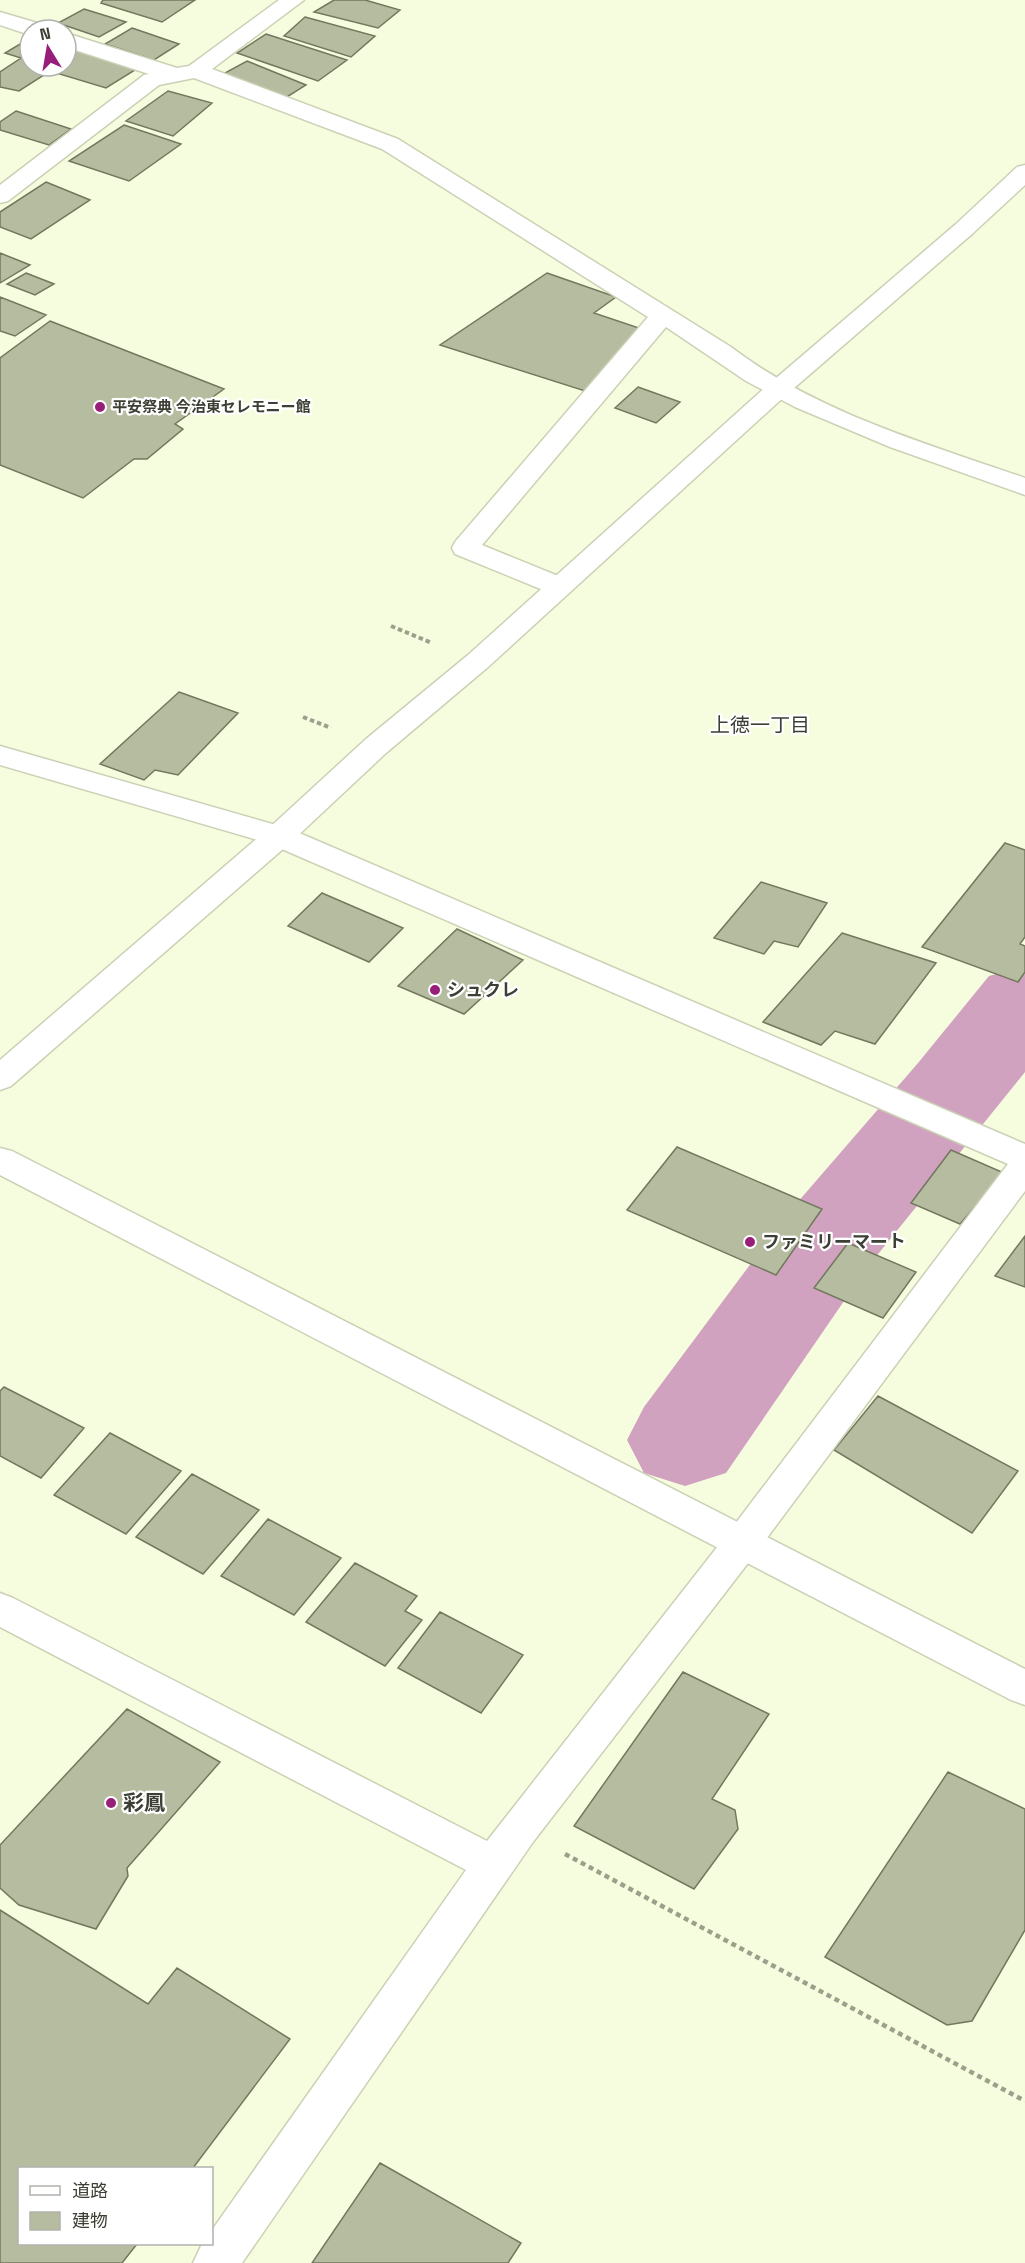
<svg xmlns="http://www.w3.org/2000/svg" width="1025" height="2263" font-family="'Space Grotesk','Noto Sans JP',sans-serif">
	<rect width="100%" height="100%" fill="#f6fddf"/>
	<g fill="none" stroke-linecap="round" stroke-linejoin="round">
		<!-- river -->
		<path fill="#d0a2bf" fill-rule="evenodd" d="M 1025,966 L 1025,1072 L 866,1269 L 726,1473 L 685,1486 L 644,1473 L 627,1440 L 644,1407 L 790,1211 L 918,1063 L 989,976 Z"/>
	</g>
	<!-- building -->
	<path fill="#b6bca0" stroke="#72785e" stroke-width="1.5" d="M 103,0 L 195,0 L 162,22 L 101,3 Z
		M 334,0 L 365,0 L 400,10 L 378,28 L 314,12 Z
		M 84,9 L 126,22 L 99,37 L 58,23 Z
		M 305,17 L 375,36 L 351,57 L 284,36 Z
		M 132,28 L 179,44 L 154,60 L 105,44 Z
		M 266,34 L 347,60 L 318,81 L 237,53 Z
		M 30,38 L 30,66 L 66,66 L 66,47 L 135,70 L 106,88 L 50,71 L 19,91 L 0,87 L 0,72 L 21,58 L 5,53 Z
		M 247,61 L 306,85 L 287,97 L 223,74 Z
		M 168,91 L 212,103 L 173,136 L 126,121 Z
		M 16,111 L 71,129 L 49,145 L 0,130 L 0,122 Z
		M 124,125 L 181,144 L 129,181 L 69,161 Z
		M 46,182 L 90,200 L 31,239 L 0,227 L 0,212 Z
		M 0,253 L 30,265 L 0,283 Z
		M 26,273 L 54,284 L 35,295 L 7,284 Z
		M 547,273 L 616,297 L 594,313 L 642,329 L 585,391 L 440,345 Z
		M 0,297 L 46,315 L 15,336 L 0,331 Z
		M 50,321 L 224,389 L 175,424 L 183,429 L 147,459 L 134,459 L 83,498 L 0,465 L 0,358 Z
		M 638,387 L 680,402 L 656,423 L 615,408 Z
		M 179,692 L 238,713 L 178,775 L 155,770 L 144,780 L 100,764 Z
		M 1005,843 L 1025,850 L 1025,937 L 1020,944 L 1025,946 L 1025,972 L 1018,982 L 922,947 Z
		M 761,882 L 827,903 L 798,947 L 774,941 L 764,954 L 714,938 Z
		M 322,893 L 403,928 L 369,962 L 288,926 Z
		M 457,929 L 523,960 L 464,1014 L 398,986 Z
		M 842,933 L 936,963 L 875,1044 L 835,1031 L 821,1045 L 763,1022 Z
		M 677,1147 L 822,1209 L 776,1275 L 627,1210 Z
		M 951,1150 L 1004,1173 L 960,1224 L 911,1203 Z
		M 1025,1236 L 1025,1287 L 995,1276 Z
		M 848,1243 L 916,1272 L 883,1318 L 814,1288 Z
		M 4,1387 L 84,1428 L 41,1478 L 0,1456 L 0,1391 Z
		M 878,1396 L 1018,1471 L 972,1533 L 834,1450 Z
		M 110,1433 L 181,1471 L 126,1534 L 54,1495 Z
		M 192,1474 L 259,1510 L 203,1574 L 136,1537 Z
		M 268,1519 L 341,1558 L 294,1615 L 221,1576 Z
		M 355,1563 L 417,1596 L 405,1611 L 422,1620 L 385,1666 L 306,1622 Z
		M 440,1612 L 523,1655 L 481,1713 L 398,1668 Z
		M 683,1672 L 769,1714 L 712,1799 L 735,1810 L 738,1829 L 694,1889 L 574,1826 Z
		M 127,1709 L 220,1762 L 127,1868 L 128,1876 L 96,1929 L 19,1905 L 0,1888 L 0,1845 Z
		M 948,1772 L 1025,1809 L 1025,1930 L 972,2021 L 947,2025 L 825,1957 Z
		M 0,1910 L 148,2004 L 177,1968 L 290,2039 L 193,2168 L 20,2168 L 20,2244 L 137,2244 L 122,2263 L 0,2263 Z
		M 380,2163 L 521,2243 L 508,2263 L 312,2263 Z"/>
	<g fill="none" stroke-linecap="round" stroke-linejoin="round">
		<!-- minor casing -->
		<g stroke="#cbd1b5" stroke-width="3">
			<path id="minor" d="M 279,0 L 304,0 L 212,69 L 398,139 L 731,347 C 816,412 925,443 1025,478 L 1025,495 L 890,447 L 795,407 L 746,381 L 666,327 L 482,545 L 568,580 L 572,586 L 568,592 L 558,594 L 548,592 L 455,554 L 452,548 L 455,542 L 648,317 L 382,149 L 194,78 L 159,85 L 8,201 L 0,203 L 0,185 L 144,75 L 149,74 L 66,47 L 66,33 L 177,68 L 189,66 Z
				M 0,12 L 44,25 L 47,30 L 30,30 L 30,35 L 0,25 Z
				M 0,746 L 290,829 L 1025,1144 L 1025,1191 L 755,1554 L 533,1842 L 242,2263 L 193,2263 L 202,2244 L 212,2244 L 212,2230 L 466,1870 L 0,1627 L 0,1593 L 13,1598 L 487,1841 L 729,1532 L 1008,1164 L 268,843 L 0,765 Z"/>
		</g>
		<!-- tertiary casing -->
		<g stroke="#cbd1b5" stroke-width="3">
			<path id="tertiary" d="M 1025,165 L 1025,185 L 972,234 L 786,395 L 488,667 L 386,753 L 290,843 L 11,1086 L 0,1090 L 0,1060 L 268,829 L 366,739 L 468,655 L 768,385 L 956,224 L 1017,167 Z
				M 0,1148 L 12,1151 L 1025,1669 L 1025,1705 L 1011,1700 L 0,1175 Z"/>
		</g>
		<!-- path-far1 -->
		<path stroke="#9ba08b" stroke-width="4" stroke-dasharray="4.5 3" stroke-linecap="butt" d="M 391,626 L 432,643
			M 303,717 L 331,728"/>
		<!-- path -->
		<path stroke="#9ba08b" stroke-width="4.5" stroke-dasharray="5 4" stroke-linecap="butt" d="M 565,1854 L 1025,2101"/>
		<!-- minor -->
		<use href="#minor" fill="#fff" fill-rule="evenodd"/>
		<!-- tertiary -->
		<use href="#tertiary" fill="#fff" fill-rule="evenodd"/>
	</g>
	<!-- markers -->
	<g fill="#981f79" stroke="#fff" stroke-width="2">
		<circle cx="100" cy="407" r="6"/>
		<circle cx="435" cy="990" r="6"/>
		<circle cx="750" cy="1242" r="6"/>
		<circle cx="111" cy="1803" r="6"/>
	</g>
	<g text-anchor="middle" stroke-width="4.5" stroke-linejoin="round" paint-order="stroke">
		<!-- far-poi labels -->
		<g font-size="15" font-weight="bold" fill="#3c3f33" stroke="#fff" text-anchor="start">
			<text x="112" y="412">平安祭典 今治東セレモニー館</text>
		</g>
		<!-- poi labels -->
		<g font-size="18" font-weight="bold" fill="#3c3f33" stroke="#fff" text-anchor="start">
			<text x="447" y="996">シュクレ</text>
			<text x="762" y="1248">ファミリーマート</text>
		</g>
		<!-- neighbourhood labels -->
		<g font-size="20" fill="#3c3f33" stroke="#fff">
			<text x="760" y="732">上徳一丁目</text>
		</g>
		<!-- near-poi labels -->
		<g font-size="21" font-weight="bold" fill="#3c3f33" stroke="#fff" text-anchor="start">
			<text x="123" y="1810">彩鳳</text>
		</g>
	</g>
	<!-- legend -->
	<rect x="18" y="2167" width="195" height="78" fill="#ffffff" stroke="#b1b2ad" stroke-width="1.5"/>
	<rect x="30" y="2186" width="30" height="9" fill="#ffffff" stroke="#b1b2ad" stroke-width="1.5"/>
	<text x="72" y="2197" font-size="18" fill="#3c3f33">道路</text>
	<rect x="30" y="2212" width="30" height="18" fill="#b6bca0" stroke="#b1b2ad" stroke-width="1.5"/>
	<text x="72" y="2227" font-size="18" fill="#3c3f33">建物</text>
	<!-- north arrow -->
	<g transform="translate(48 48) rotate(349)"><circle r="28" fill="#ffffff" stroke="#b1b2ad" stroke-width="1.5"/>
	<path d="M0-4.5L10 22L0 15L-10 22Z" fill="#981f79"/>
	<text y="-9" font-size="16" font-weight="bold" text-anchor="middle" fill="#3c3f33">N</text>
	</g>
</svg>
